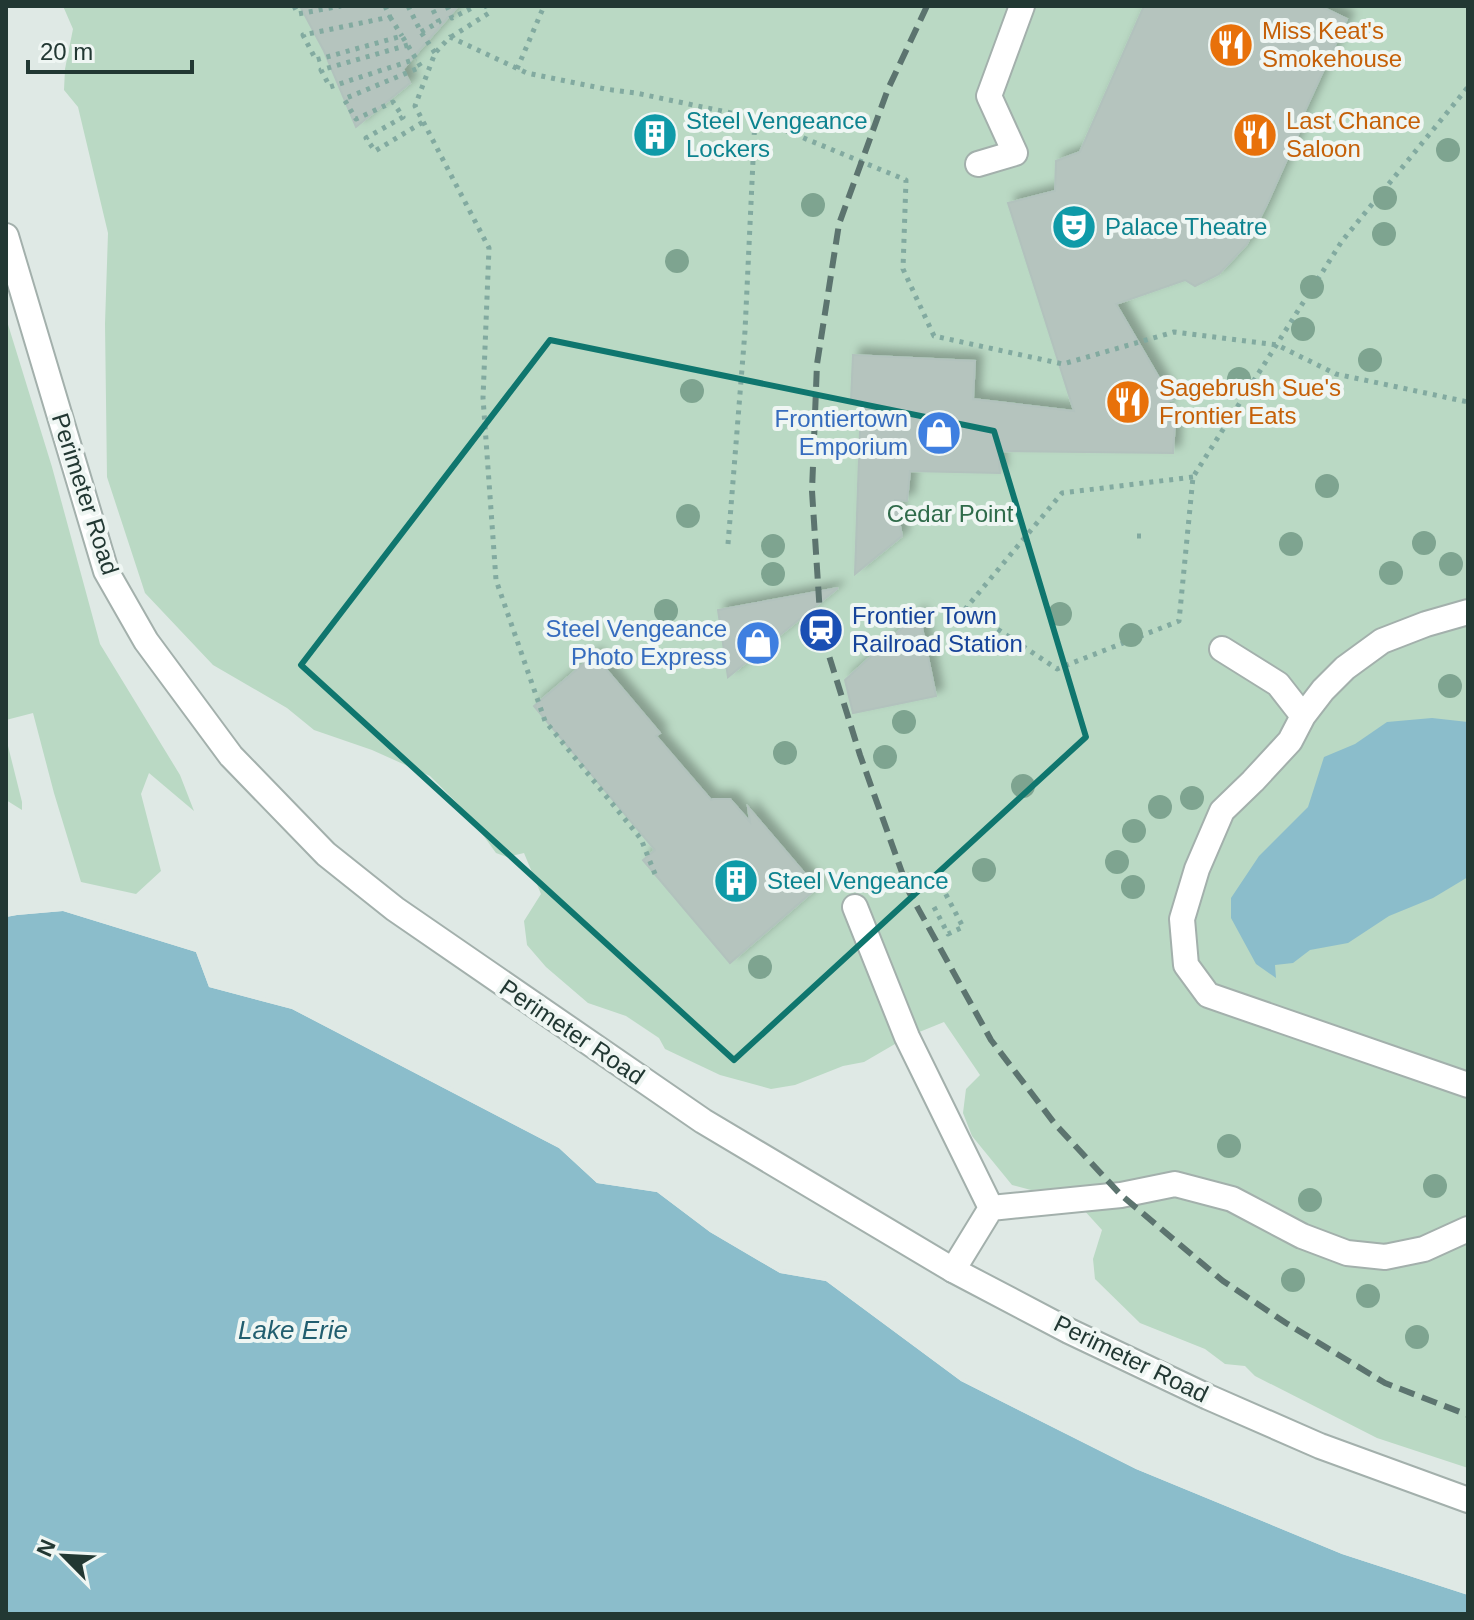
<svg xmlns="http://www.w3.org/2000/svg" width="1474" height="1620" font-family="Arial,sans-serif">
	<defs>
		<filter id="shadow"><feDropShadow dx="7" dy="-7" stdDeviation="4" flood-color="#0004"/></filter>
	</defs>
	<rect width="100%" height="100%" fill="#dfe9e5"/>
	<!-- green -->
	<path fill="#bad9c4" d="M 63,6 L 1468,6 L 1468,1468 L 1377,1438 L 1255,1376 L 1245,1366 L 1225,1364 L 1205,1349 L 1140,1323 L 1095,1279 L 1093,1259 L 1102,1230 L 1064,1188 L 1031,1190 L 1012,1185 L 972,1136 L 963,1113 L 966,1089 L 980,1075 L 944,1022 L 907,1037 L 864,1062 L 843,1066 L 795,1085 L 771,1089 L 720,1075 L 665,1049 L 659,1038 L 626,1016 L 588,1003 L 546,967 L 527,945 L 524,921 L 541,894 L 524,853 L 507,857 L 496,853 L 467,813 L 430,776 L 372,750 L 314,730 L 287,708 L 213,665 L 145,593 L 107,477 L 105,324 L 108,233 L 78,107 L 64,90 L 65,69 L 73,29 Z
		M 6,318 L 52,467 L 100,644 L 180,775 L 194,811 L 149,773 L 141,794 L 161,871 L 136,894 L 81,882 L 54,793 L 33,713 L 6,720 Z
		M 6,738 L 22,802 L 22,810 L 6,800 Z"/>
	<!-- water -->
	<path fill="#8bbdcb" d="M 1432,718 L 1468,722 L 1468,877 L 1433,898 L 1389,916 L 1348,943 L 1310,950 L 1293,963 L 1275,965 L 1276,978 L 1256,964 L 1231,918 L 1231,898 L 1259,856 L 1308,807 L 1324,757 L 1355,744 L 1387,722 Z
		M 63,911 L 196,952 L 209,987 L 292,1009 L 559,1148 L 597,1183 L 657,1192 L 710,1232 L 780,1273 L 826,1281 L 961,1381 L 1136,1469 L 1342,1554 L 1468,1595 L 1468,1614 L 6,1614 L 6,917 L 17,915 Z"/>
	<!-- pier -->
	<path fill="#dfe9e5" d="M 64,907 L 198,948 L 212,984 L 294,1005 L 560,1144 L 599,1179 L 659,1188 L 712,1229 L 782,1269 L 828,1277 L 963,1377 L 1137,1465 L 1344,1550 L 1468,1591 L 1468,1595 L 1342,1554 L 1136,1469 L 961,1381 L 826,1281 L 780,1273 L 710,1232 L 657,1192 L 597,1183 L 559,1148 L 292,1009 L 209,987 L 196,952 L 63,911 L 17,915 L 6,917 L 6,913 L 16,911 Z"/>
	<!-- building -->
	<path fill="#b5c4be" stroke="#b2c2bd" stroke-width="2" filter="url(#shadow)" d="M 300,6 L 458,6 L 403,69 L 410,83 L 356,127 L 324,51 Z
		M 1144,6 L 1320,6 L 1347,19 L 1297,128 L 1300,130 L 1267,204 L 1247,244 L 1219,274 L 1195,286 L 1185,280 L 1116,304 L 1172,400 L 1162,404 L 1166,413 L 1158,417 L 1160,421 L 1175,422 L 1173,453 L 998,451 L 1000,473 L 910,471 L 907,501 L 895,500 L 902,536 L 855,574 L 861,401 L 851,401 L 853,355 L 975,361 L 973,399 L 1074,411 L 1008,203 L 1055,191 L 1056,161 L 1080,152 Z
		M 838,588 L 728,677 L 718,610 Z
		M 919,613 L 936,696 L 853,713 L 845,680 Z
		M 594,655 L 660,733 L 656,736 L 711,800 L 713,799 L 730,799 L 750,822 L 748,807 L 817,888 L 730,963 L 643,860 L 655,850 L 534,706 Z"/>
	<g fill="none" stroke-linecap="round" stroke-linejoin="round">
		<!-- service casing -->
		<g stroke="#a3b0ac" stroke-width="28">
			<path id="service" d="M 978,164 L 1015,153 L 989,96 L 1022,6
				M 1468,612 L 1426,624 L 1382,641 L 1345,668 L 1323,690 L 1303,716 L 1290,741 L 1253,781 L 1222,811 L 1197,869 L 1182,919 L 1186,965 L 1208,995 L 1468,1085
				M 1222,649 L 1278,684 L 1303,716
				M 855,907 L 907,1037 L 991,1208
				M 953,1270 L 991,1208 L 1121,1195 L 1175,1184 L 1232,1199 L 1302,1236 L 1347,1253 L 1385,1257 L 1424,1249 L 1468,1229"/>
		</g>
		<!-- minor casing -->
		<g stroke="#a3b0ac" stroke-width="28">
			<path id="minor" d="M 6,236 L 106,571 L 146,641 L 231,756 L 326,854 L 395,909 L 703,1121 L 953,1270 L 1069,1331 L 1208,1397 L 1320,1446 L 1468,1500"/>
		</g>
		<!-- path -->
		<path stroke="#82aaa0" stroke-width="5" stroke-dasharray="4 6" stroke-linecap="butt" d="M 294,6 L 298,14 L 341,6
			M 385,6 L 390,17 L 303,35 L 316,60 L 402,36 L 421,67 L 344,99 L 356,119 L 393,102 L 403,117 L 366,138 L 375,151 L 423,122
			M 408,6 L 421,32 L 435,53
			M 447,6 L 452,18 L 472,8 L 471,6
			M 390,17 L 402,36
			M 421,32 L 439,22 L 431,6
			M 451,37 L 489,13 L 486,6
			M 408,45 L 321,70 L 330,87 L 416,59
			M 517,69 L 544,6
			M 1193,477 L 1062,493 L 966,608 L 1057,669 L 1179,621 L 1193,477 L 1342,241 L 1468,87
			M 1137,536 L 1141,536
			M 728,544 L 745,331 L 755,118
			M 655,874 L 641,839 L 545,721 L 496,580 L 483,398 L 489,248 L 415,106 L 435,53 L 450,37 L 527,73 L 605,89 L 636,93 L 755,118 L 906,180 L 903,269 L 934,336 L 1063,364 L 1174,332 L 1277,345 L 1336,374 L 1468,402
			M 934,907 L 948,934 L 963,927 L 942,887"/>
		<!-- service -->
		<use href="#service" stroke="#fff" stroke-width="24"/>
		<!-- minor -->
		<use href="#minor" stroke="#fff" stroke-width="24"/>
		<!-- rail -->
		<path stroke="#5c746f" stroke-width="6" stroke-dasharray="16 8" stroke-linecap="butt" d="M 927,6 L 888,89 L 839,224 L 817,364 L 812,491 L 821,630 L 860,755 L 909,892 L 991,1040 L 1055,1124 L 1121,1195 L 1223,1281 L 1286,1323 L 1385,1383 L 1468,1415"/>
	</g>
	<!-- trees -->
	<g fill="#7ea490">
		<circle cx="1448" cy="150" r="12"/>
		<circle cx="1385" cy="198" r="12"/>
		<circle cx="813" cy="205" r="12"/>
		<circle cx="1384" cy="234" r="12"/>
		<circle cx="677" cy="261" r="12"/>
		<circle cx="1312" cy="287" r="12"/>
		<circle cx="1303" cy="329" r="12"/>
		<circle cx="1370" cy="360" r="12"/>
		<circle cx="1239" cy="379" r="12"/>
		<circle cx="692" cy="391" r="12"/>
		<circle cx="1327" cy="486" r="12"/>
		<circle cx="688" cy="516" r="12"/>
		<circle cx="1424" cy="543" r="12"/>
		<circle cx="1291" cy="544" r="12"/>
		<circle cx="773" cy="546" r="12"/>
		<circle cx="1451" cy="564" r="12"/>
		<circle cx="1391" cy="573" r="12"/>
		<circle cx="773" cy="574" r="12"/>
		<circle cx="666" cy="611" r="12"/>
		<circle cx="1060" cy="614" r="12"/>
		<circle cx="1131" cy="635" r="12"/>
		<circle cx="1450" cy="686" r="12"/>
		<circle cx="904" cy="722" r="12"/>
		<circle cx="785" cy="753" r="12"/>
		<circle cx="885" cy="757" r="12"/>
		<circle cx="1023" cy="786" r="12"/>
		<circle cx="1192" cy="798" r="12"/>
		<circle cx="1160" cy="807" r="12"/>
		<circle cx="1134" cy="831" r="12"/>
		<circle cx="1117" cy="862" r="12"/>
		<circle cx="984" cy="870" r="12"/>
		<circle cx="1133" cy="887" r="12"/>
		<circle cx="760" cy="967" r="12"/>
		<circle cx="1229" cy="1146" r="12"/>
		<circle cx="1435" cy="1186" r="12"/>
		<circle cx="1310" cy="1200" r="12"/>
		<circle cx="1293" cy="1280" r="12"/>
		<circle cx="1368" cy="1296" r="12"/>
		<circle cx="1417" cy="1337" r="12"/>
	</g>
	<!-- marked area -->
	<path fill="none" stroke="#0f766e" stroke-width="6" stroke-linejoin="round" d="M 550,340 L 994,431 L 1086,737 L 734,1060 L 301,665 Z"/>
	<!-- icons -->
	<defs>
		<g id="restaurant-disc" transform="scale(2.3)"><circle r="9.5" fill="#e8710a" stroke="#eff6f3"/><path d="M-5-6h1v4h1v-4h1v4h1v-4h1v5L-1.5 .5V6h-2V.5L-5-1ZM5-6V6H3V1.5H1.5Q1.5-4 5-6Z" fill="#fff"/></g>
		<g id="building-disc" transform="scale(2.3)"><circle r="9.5" fill="#0f9aa8" stroke="#eff6f3"/><path d="M-4-6H4V6H1V3H-1V6H-4ZM-2.5-4.3h1.7v1.8h-1.7ZM.8-4.3h1.7v1.8H.8ZM-2.5-1h1.7V.8h-1.7ZM.8-1h1.7V.8H.8Z" fill="#fff"/></g>
		<g id="theatre-disc" transform="scale(2.3)"><circle r="9.5" fill="#0f9aa8" stroke="#eff6f3"/><path d="M-5-5.5Q0-4 5-5.5V0Q5 5 0 6Q-5 5-5 0ZM-3.3-2.5H-1v1.5H-3.3ZM1-2.5H3.3v1.5H1ZM-2.8 1Q0 5.5 2.8 1Z" fill="#fff"/></g>
		<g id="shop-disc" transform="scale(2.3)"><circle r="9.5" fill="#3f7fe0" stroke="#eff6f3"/><path d="M-5-2.5h2.3a2.7 3.5 0 0 1 5.4 0H5L5.5 6h-11ZM-1.5-2.5h3a1.5 2.3 0 0 0-3 0Z" fill="#fff"/></g>
		<g id="station-disc" transform="scale(2.3)"><circle r="9.5" fill="#1a4fb4" stroke="#eff6f3"/><path d="M-3-6H3Q5-6 5-4V2Q5 4 3 4L4.5 6H3L1.5 4h-3L-3 6H-4.5L-3 4Q-5 4-5 2V-4Q-5-6-3-6ZM-3.5-4v3h7v-3ZM-3.5 1v1.5H-2V1ZM2 1v1.5H3.5V1Z" fill="#fff"/></g>
	</defs>
	<g fill-rule="evenodd">
		<use href="#restaurant-disc" x="1231" y="45"/>
		<use href="#building-disc" x="655" y="135"/>
		<use href="#restaurant-disc" x="1255" y="135"/>
		<use href="#theatre-disc" x="1074" y="227"/>
		<use href="#restaurant-disc" x="1128" y="402"/>
		<use href="#shop-disc" x="939" y="433"/>
		<use href="#station-disc" x="821" y="630"/>
		<use href="#shop-disc" x="758" y="643"/>
		<use href="#building-disc" x="736" y="881"/>
	</g>
	<g text-anchor="middle" stroke-width="8" stroke-linejoin="round" paint-order="stroke">
		<!-- food labels -->
		<g font-size="24" fill="#c56008" stroke="#eff6f3" text-anchor="start">
			<text x="1262" y="39">Miss Keat's<tspan x="1262" dy="28">Smokehouse</tspan></text>
			<text x="1286" y="129">Last Chance<tspan x="1286" dy="28">Saloon</tspan></text>
			<text x="1159" y="396">Sagebrush Sue's<tspan x="1159" dy="28">Frontier Eats</tspan></text>
		</g>
		<!-- culture labels -->
		<g font-size="24" fill="#0d838f" stroke="#eff6f3" text-anchor="start">
			<text x="686" y="129">Steel Vengeance<tspan x="686" dy="28">Lockers</tspan></text>
			<text x="1105" y="235">Palace Theatre</text>
			<text x="767" y="889">Steel Vengeance</text>
		</g>
		<!-- shop labels -->
		<g font-size="24" fill="#366cbe" stroke="#eff6f3" text-anchor="end">
			<text x="908" y="427">Frontiertown<tspan x="908" dy="28">Emporium</tspan></text>
			<text x="727" y="637">Steel Vengeance<tspan x="727" dy="28">Photo Express</tspan></text>
		</g>
		<!-- street labels -->
		<g font-size="24" fill="#223833" stroke="#eff6f3">
			<text transform="translate(85 494) rotate(72)" y="8">Perimeter Road</text>
			<text transform="translate(572 1032) rotate(34)" y="8">Perimeter Road</text>
			<text transform="translate(1131 1359) rotate(26)" y="8">Perimeter Road</text>
		</g>
		<!-- park labels -->
		<g font-size="24" fill="#2f6b4a" stroke="#eff6f3">
			<text x="950" y="522">Cedar Point</text>
		</g>
		<!-- transit labels -->
		<g font-size="24" fill="#164399" stroke="#eff6f3" text-anchor="start">
			<text x="852" y="624">Frontier Town<tspan x="852" dy="28">Railroad Station</tspan></text>
		</g>
		<!-- water labels -->
		<g font-size="26" font-style="italic" fill="#215e6f" stroke="#eff6f3">
			<text x="293" y="1339">Lake Erie</text>
		</g>
	</g>
	<!-- border -->
	<rect width="1474" height="1620" fill="none" stroke="#223833" stroke-width="16"/>
	<!-- north arrow -->
	<g transform="translate(64 1556) rotate(294)" stroke="#eff6f3" stroke-width="6" paint-order="stroke">
	<path d="M0-6L14 30L0 20L-14 30Z" fill="#223833"/>
	<text y="-12" font-size="22" font-weight="bold" text-anchor="middle" fill="#223833">N</text>
	</g>
	<!-- scale -->
	<path d="M28 60v12h164v-12" fill="none" stroke="#223833" stroke-width="4"/>
	<text x="40" y="60" font-size="24" fill="#223833" stroke="#eff6f3" stroke-width="6" paint-order="stroke">20 m</text>
</svg>
